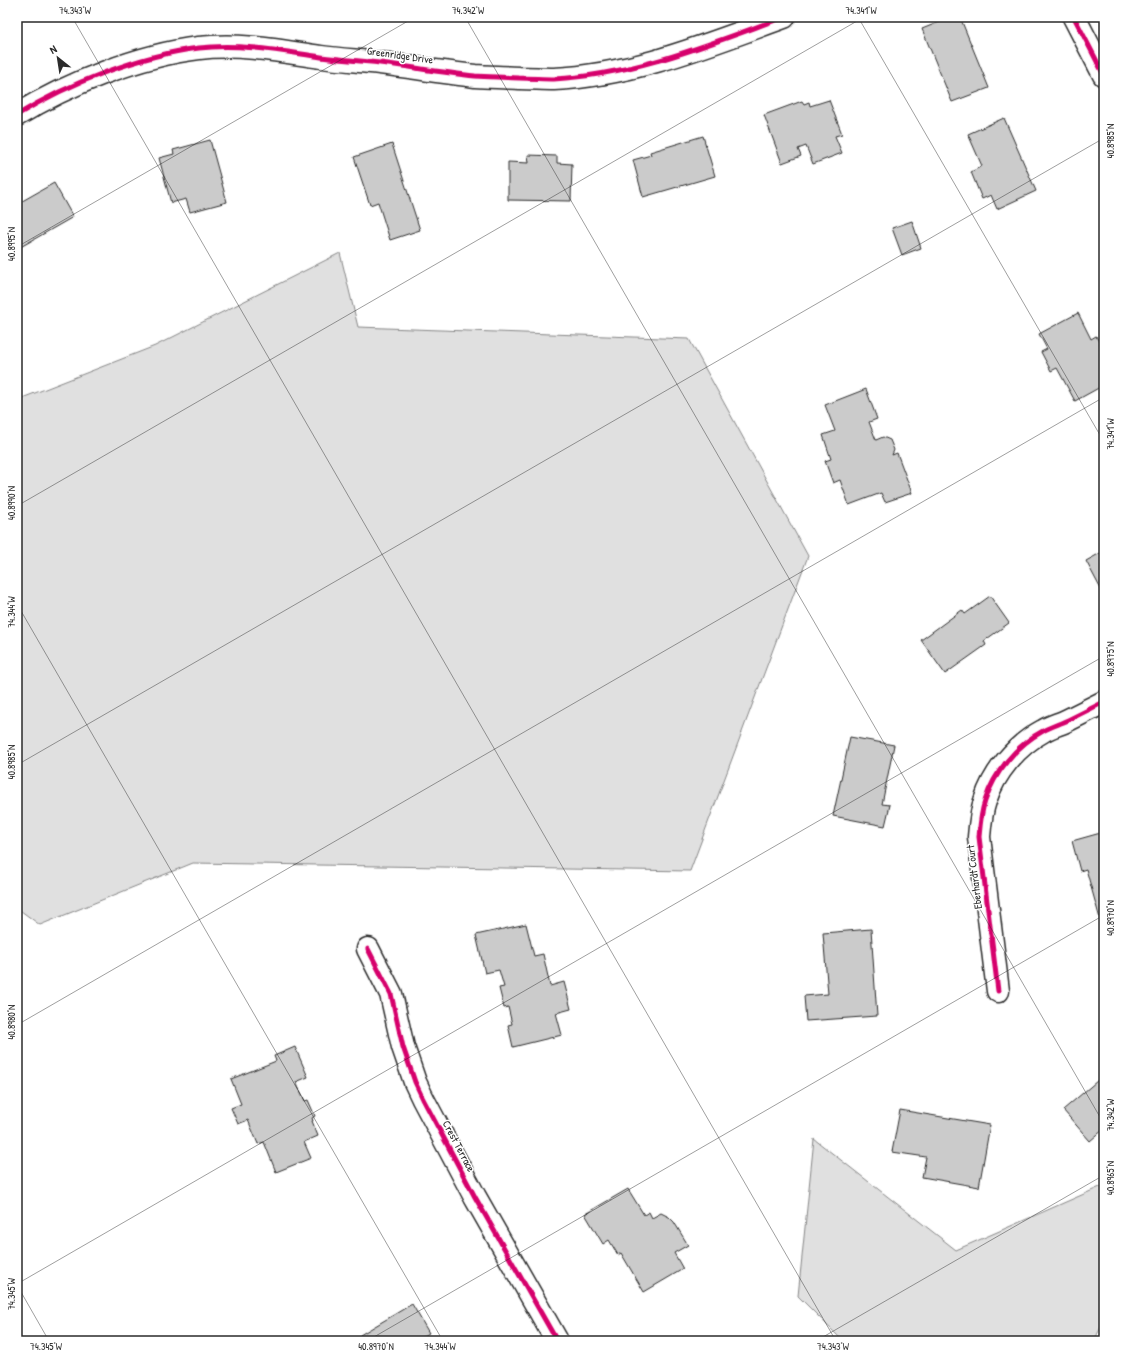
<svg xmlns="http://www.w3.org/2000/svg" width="1121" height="1358" font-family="'Patrick Hand',sans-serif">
	<rect width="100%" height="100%" fill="#fff"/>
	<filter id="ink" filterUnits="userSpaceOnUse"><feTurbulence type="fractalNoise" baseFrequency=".025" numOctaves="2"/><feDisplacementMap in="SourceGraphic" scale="8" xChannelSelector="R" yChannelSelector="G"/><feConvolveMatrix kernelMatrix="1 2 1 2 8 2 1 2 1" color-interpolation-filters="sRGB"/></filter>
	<g filter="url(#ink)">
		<!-- green -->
		<path fill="#e0e0e0" stroke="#868686" d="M 340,253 L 358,327 L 689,339 L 808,556 L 690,871 L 193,863 L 40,925 L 17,908 L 17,400 L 155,346 Z
			M 814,1139 L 956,1250 L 1100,1187 L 1104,1189 L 1104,1321 L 1094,1341 L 843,1341 L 798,1296 Z"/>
		<!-- building -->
		<path fill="#cbcbcb" stroke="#2b2b2b" d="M 952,17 L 960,17 L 989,88 L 952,102 L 922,29 Z
			M 829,100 L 842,134 L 835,136 L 842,153 L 813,164 L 806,146 L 798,149 L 801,156 L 782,163 L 764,115 L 802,101 L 804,104 L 809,102 L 810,106 Z
			M 1004,118 L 1036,191 L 997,209 L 991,195 L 982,199 L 971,172 L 982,166 L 968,134 Z
			M 703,136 L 715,176 L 643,197 L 633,160 L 651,155 L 650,152 Z
			M 210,140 L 227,202 L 190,212 L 186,199 L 171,203 L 159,158 L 174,154 L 173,150 Z
			M 392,144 L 420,230 L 390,240 L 378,202 L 370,205 L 354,157 Z
			M 528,155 L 557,156 L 557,163 L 572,164 L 571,201 L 508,200 L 508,162 L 529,163 Z
			M 54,183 L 73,217 L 17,249 L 17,204 Z
			M 912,221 L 921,248 L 902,255 L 892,228 Z
			M 1078,313 L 1091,339 L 1096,336 L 1104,351 L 1104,385 L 1075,401 L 1057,368 L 1051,371 L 1041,352 L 1047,349 L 1039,334 Z
			M 866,389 L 877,419 L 869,422 L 876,440 L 883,437 L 890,440 L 894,450 L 892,455 L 897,453 L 912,493 L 885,502 L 881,493 L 849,505 L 840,480 L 833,483 L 825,461 L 831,459 L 823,435 L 835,431 L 825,405 Z
			M 1104,551 L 1104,595 L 1086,561 Z
			M 990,596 L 1009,623 L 984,641 L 986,645 L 945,674 L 921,640 L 962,610 L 965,614 Z
			M 850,737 L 894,745 L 882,804 L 890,805 L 885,826 L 833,816 Z
			M 1104,832 L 1104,925 L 1102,926 L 1086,869 L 1080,871 L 1072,841 Z
			M 526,924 L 534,956 L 543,954 L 550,986 L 564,982 L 571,1009 L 556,1013 L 562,1035 L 513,1047 L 508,1025 L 512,1024 L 508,1007 L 504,1008 L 499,988 L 504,987 L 499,970 L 485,973 L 476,935 Z
			M 871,929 L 877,1016 L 806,1021 L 804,996 L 828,994 L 823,933 Z
			M 295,1047 L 308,1077 L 296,1082 L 305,1101 L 308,1100 L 315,1116 L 312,1118 L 313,1121 L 312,1121 L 318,1136 L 304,1142 L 311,1158 L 276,1172 L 264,1142 L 258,1144 L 248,1120 L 238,1124 L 231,1108 L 241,1104 L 231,1079 L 276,1061 L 274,1056 Z
			M 1104,1069 L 1104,1129 L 1090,1141 L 1063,1110 L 1104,1075 L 1101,1072 Z
			M 900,1110 L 990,1125 L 979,1187 L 922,1177 L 926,1157 L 892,1152 Z
			M 628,1189 L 644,1215 L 649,1212 L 652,1218 L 661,1213 L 669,1217 L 674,1222 L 688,1245 L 674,1253 L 683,1269 L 644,1292 L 621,1253 L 618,1255 L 609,1240 L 603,1244 L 585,1214 Z
			M 412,1304 L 429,1333 L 416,1341 L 364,1341 L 360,1335 Z"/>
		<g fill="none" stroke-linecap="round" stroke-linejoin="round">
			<!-- minor casing -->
			<g stroke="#2b2b2b" stroke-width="25">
				<path id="minor" d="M 1074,17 L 1104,75
					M 17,115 C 67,84 140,55 199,48 C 239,43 281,51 321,57 C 343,60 366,61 388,64 C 417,68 446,73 475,76 C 489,77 504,77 519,78 C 531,78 543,79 554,79 C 635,75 709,44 784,17
					M 368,949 L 391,994 L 403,1047 L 415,1082 L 423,1099 L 475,1197 L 557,1341
					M 998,991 L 979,837 C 980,825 981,812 985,801 C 994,772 1017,745 1043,731 C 1051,726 1060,724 1068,720 C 1080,714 1092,708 1104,702"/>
			</g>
			<!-- minor -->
			<use href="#minor" stroke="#fff" stroke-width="22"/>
			<!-- cycleway casing -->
			<g stroke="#fff" stroke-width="8">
				<path id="cycleway" d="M 1074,17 L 1104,75
					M 17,115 C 67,84 140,55 199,48 C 239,43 281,51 321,57 C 343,60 366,61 388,64 C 417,68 446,73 475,76 C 489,77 504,77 519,78 C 531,78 543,79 554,79 C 635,75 709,44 784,17
					M 368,949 L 391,994 L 403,1047 L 415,1082 L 423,1099 L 475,1197 L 557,1341
					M 998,991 L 979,837 C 980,825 981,812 985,801 C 994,772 1017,745 1043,731 C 1051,726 1060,724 1068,720 C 1080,714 1092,708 1104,702"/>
			</g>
			<!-- cycleway -->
			<use href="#cycleway" stroke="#d6006c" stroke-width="5"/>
		</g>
	</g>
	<!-- ticks -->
	<path fill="none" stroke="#2b2b2b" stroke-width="1" stroke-opacity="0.45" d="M 72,17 L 836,1341M 465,17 L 1104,1124M 858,17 L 1104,442M 17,247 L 415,17M 17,506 L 864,17M 17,604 L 443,1341M 17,765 L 1104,138M 17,1025 L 1104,397M 17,1284 L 1104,656M 17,1285 L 49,1341M 367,1341 L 1104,915M 816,1341 L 1104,1175"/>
	<g text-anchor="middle" stroke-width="3" stroke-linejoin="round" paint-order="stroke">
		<!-- street labels -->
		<g font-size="11" fill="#2b2b2b" stroke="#fff">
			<text transform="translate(400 55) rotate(8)" y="4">Greenridge Drive</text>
			<text transform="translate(974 877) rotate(-97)" y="4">Eberhardt Court</text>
			<text transform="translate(459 1146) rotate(62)" y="4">Crest Terrace</text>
		</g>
	</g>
	<!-- margin -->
	<rect width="1121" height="1358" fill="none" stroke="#fff" stroke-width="44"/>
	<!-- north arrow -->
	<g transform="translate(58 58) rotate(330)" stroke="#ffffff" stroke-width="3" paint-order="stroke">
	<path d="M0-3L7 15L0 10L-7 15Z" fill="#2b2b2b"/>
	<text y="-6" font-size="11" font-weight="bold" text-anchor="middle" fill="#2b2b2b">N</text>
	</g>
	<rect x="22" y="22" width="1077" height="1314" fill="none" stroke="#2b2b2b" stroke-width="1.5"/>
	<g font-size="10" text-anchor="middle" fill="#2b2b2b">
		<text x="75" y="14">74.343°W</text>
		<text x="468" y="14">74.342°W</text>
		<text x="861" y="14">74.341°W</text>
		<text transform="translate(1110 141) rotate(-90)" y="4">40.8985°N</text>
		<text transform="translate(11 244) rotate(-90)" y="4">40.8995°N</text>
		<text transform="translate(1110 434) rotate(-90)" y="4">74.341°W</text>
		<text transform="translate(11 503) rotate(-90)" y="4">40.8990°N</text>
		<text transform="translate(11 612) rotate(-90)" y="4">74.344°W</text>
		<text transform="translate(1110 659) rotate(-90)" y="4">40.8975°N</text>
		<text transform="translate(11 762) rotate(-90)" y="4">40.8985°N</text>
		<text transform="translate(1110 918) rotate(-90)" y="4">40.8970°N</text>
		<text transform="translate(11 1022) rotate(-90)" y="4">40.8980°N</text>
		<text transform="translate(1110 1115) rotate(-90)" y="4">74.342°W</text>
		<text transform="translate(1110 1178) rotate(-90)" y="4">40.8965°N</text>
		<text transform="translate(11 1294) rotate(-90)" y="4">74.345°W</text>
		<text x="46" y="1350">74.345°W</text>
		<text x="376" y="1350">40.8970°N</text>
		<text x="440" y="1350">74.344°W</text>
		<text x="833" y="1350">74.343°W</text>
	</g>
</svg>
